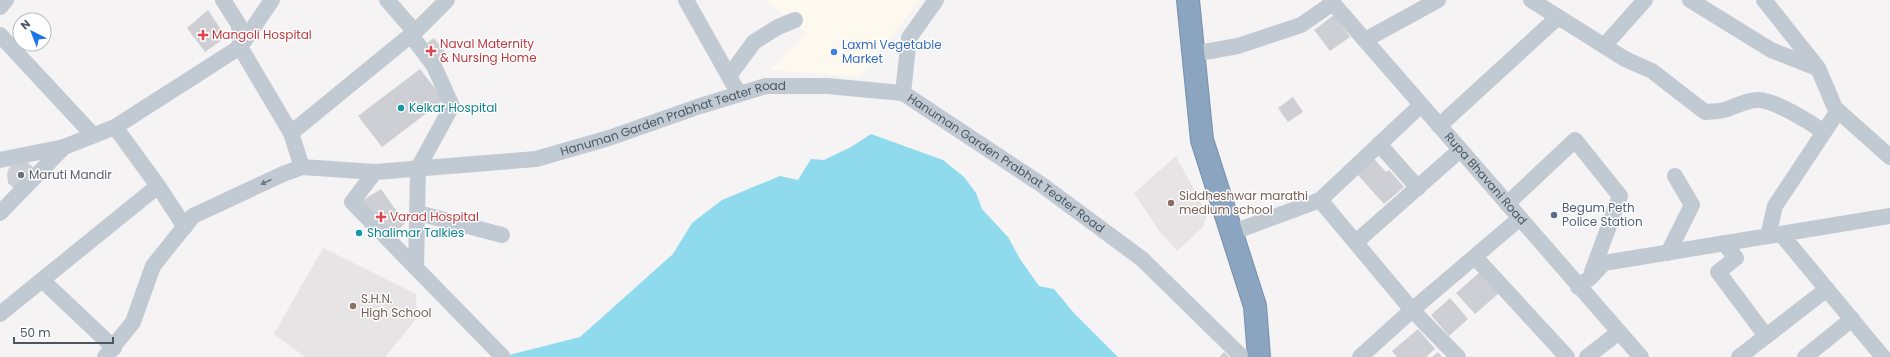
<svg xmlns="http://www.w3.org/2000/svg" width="1890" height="357" font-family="Poppins,sans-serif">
	<rect width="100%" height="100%" fill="#f5f3f3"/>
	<!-- commercial -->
	<path fill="#fdf9ef" d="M 765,0 L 920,0 L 859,77 L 770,70 L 807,34 Z"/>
	<!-- education -->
	<path fill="#e6e4e5" d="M 1176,156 L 1207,214 L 1203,227 L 1177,251 L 1160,232 L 1134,193 Z
		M 323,248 L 416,294 L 417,318 L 385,357 L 305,357 L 274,334 Z"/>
	<!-- water -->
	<path fill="#90daee" d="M 871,134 L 943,160 L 964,177 L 976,193 L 982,209 L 1008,237 L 1020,259 L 1039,286 L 1054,289 L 1073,312 L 1118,357 L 501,357 L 580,337 L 673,254 L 692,223 L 722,200 L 780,176 L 798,180 L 811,159 L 824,160 L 851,147 Z"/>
	<!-- building -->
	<path fill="#cdcfd5" d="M 208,10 L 226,37 L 205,52 L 187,28 Z
		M 1334,15 L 1350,37 L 1330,51 L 1314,30 Z
		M 434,38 L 446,53 L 431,62 L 420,48 Z
		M 420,69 L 444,100 L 382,147 L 358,116 Z
		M 1293,97 L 1303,112 L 1288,122 L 1278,108 Z
		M 1374,159 L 1386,172 L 1389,170 L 1404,187 L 1384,204 L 1357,174 Z
		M 27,162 L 39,172 L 16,190 L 8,183 L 7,173 L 9,168 L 13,164 Z
		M 381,189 L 405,223 L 389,240 L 358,203 Z
		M 1480,272 L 1499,293 L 1475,314 L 1456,293 Z
		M 1450,298 L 1468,319 L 1449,336 L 1431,315 Z
		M 1418,329 L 1435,349 L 1426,357 L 1397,357 L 1392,351 Z
		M 1224,352 L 1229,357 L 1219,357 Z
		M 1438,352 L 1442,357 L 1432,357 Z"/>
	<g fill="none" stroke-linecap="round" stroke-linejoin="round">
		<!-- highway casing -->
		<g stroke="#7690ad" stroke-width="24">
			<path id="highway" d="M 1188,0 L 1202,140 L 1255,306 L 1259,357"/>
		</g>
		<!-- minor -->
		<g stroke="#c1cad2" stroke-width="16">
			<path d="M 223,0 L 239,25 L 240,47 L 291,133 L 302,167"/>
			<path d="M 387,0 L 415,32"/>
			<path d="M 686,0 L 739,94"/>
			<path id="s1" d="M 1330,0 L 1641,357"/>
			<path d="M 1531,0 L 1625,59 L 1652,71 L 1705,112 C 1712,111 1720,112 1727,109 C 1737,106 1748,99 1759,100 C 1776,101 1810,122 1824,132"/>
			<path d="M 1690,0 L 1771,50 L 1817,68"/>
			<path d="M 1764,0 L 1818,68 L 1835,108 L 1890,157"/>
			<path d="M 0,7 L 6,0"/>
			<path d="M 0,35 L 93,135"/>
			<path d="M 411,35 L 434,66 L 452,106 L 418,168 L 416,268 L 502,356"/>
			<path d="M 1365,40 L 1438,0"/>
			<path d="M 1604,46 L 1645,0"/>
			<path d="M 1193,54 L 1238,46 L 1301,25 L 1333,3"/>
			<path d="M 729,76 L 754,42 L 778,27 L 795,20"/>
			<path d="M 903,93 L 909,38 L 936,0"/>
			<path d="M 1439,126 L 1558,17"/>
			<path d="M 115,127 L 158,186 L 185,227"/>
			<path d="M 291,133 L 417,30 L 447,0"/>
			<path d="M 1379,144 L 1418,188"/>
			<path d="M 0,160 L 64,147 L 115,127 L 240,47 L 272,0"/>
			<path d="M 375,172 L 352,202 L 416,268"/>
			<path d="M 1320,200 L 1412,310 L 1458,357"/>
			<path d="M 1507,204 L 1575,140 L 1620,196 L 1592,272"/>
			<path d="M 0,213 L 64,147"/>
			<path d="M 418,213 L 502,235"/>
			<path d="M 1231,233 L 1320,200 L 1421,105"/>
			<path d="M 1781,234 L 1883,357"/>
			<path d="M 1768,236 L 1775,206 L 1838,111"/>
			<path d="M 1356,242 L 1460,150"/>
			<path d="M 1724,243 L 1736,258 L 1718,272 L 1766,336"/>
			<path d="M 1668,253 L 1692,205 L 1675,176"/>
			<path d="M 1475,257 L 1567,357"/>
			<path d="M 42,280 L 114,348"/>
			<path d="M 1578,287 L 1590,278 L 1604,263 L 1890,216"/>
			<path d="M 0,314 L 158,186"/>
			<path id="s2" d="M 105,357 L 133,322 L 153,266 L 193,216 L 283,174 L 302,167 L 375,172 L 536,159 L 609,138 L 700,106 L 766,86 L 827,86 L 903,93 L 1042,185 L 1142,259 L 1242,357"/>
			<path d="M 1360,357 L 1412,310 L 1519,219"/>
			<path d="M 1587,357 L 1619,332"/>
			<path d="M 1739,357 L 1827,289"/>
			<path d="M 1805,357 L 1852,319"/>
		</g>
		<!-- highway -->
		<use href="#highway" stroke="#8ba5c1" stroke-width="22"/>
	</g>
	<!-- one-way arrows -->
	<defs><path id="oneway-solid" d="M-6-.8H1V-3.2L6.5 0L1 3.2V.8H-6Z"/></defs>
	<use fill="#6e7983" href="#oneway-solid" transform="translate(266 182) rotate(155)"/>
	<!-- markers -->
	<g fill="#e0444e" stroke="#fff" stroke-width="1.5">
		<path d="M201 29h4v4h4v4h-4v4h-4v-4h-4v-4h4z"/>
		<path d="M429 45h4v4h4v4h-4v4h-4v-4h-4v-4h4z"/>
		<path d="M379 211h4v4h4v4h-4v4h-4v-4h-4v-4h4z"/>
	</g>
	<circle fill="#3f7fe0" stroke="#fff" stroke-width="1.5" cx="834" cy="52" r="4"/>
	<g fill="#0f9aa8" stroke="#fff" stroke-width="1.5">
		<circle cx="401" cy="108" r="4"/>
		<circle cx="359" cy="233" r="4"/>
	</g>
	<circle fill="#6b7280" stroke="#fff" stroke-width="1.5" cx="21" cy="175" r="4"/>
	<g fill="#8d6e63" stroke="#fff" stroke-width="1.5">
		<circle cx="1171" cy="203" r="4"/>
		<circle cx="353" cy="306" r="4"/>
	</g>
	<circle fill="#5c6f8a" stroke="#fff" stroke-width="1.5" cx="1554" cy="215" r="4"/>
	<g text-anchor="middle" stroke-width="3" stroke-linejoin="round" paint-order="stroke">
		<!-- health labels -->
		<g font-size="12" fill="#be3a42" stroke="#fff" text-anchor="start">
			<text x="212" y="39">Mangoli Hospital</text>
			<text x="440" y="48">Naval Maternity<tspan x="440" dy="14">&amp; Nursing Home</tspan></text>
			<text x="390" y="221">Varad Hospital</text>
		</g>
		<!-- shop labels -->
		<g font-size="12" fill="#366cbe" stroke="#fff" text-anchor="start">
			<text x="842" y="49">Laxmi Vegetable<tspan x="842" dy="14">Market</tspan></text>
		</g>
		<!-- culture labels -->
		<g font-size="12" fill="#0d838f" stroke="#fff" text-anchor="start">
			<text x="409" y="112">Kelkar Hospital</text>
			<text x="367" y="237">Shalimar Talkies</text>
		</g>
		<!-- street labels -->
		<g font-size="12" fill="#4a5661" stroke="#fff">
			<text dy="4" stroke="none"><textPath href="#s2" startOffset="666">Hanuman Garden Prabhat Teater Road</textPath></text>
			<text dy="4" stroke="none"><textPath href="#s2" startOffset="1026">Hanuman Garden Prabhat Teater Road</textPath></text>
			<text dy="4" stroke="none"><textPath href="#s1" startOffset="237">Rupa Bhavani Road</textPath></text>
		</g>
		<!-- worship labels -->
		<g font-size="12" fill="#5b616d" stroke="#fff" text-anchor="start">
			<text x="29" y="179">Maruti Mandir</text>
		</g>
		<!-- education labels -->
		<g font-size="12" fill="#785e54" stroke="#fff" text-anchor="start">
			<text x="1179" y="200">Siddheshwar marathi<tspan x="1179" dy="14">medium school</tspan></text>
			<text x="361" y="303">S.H.N.<tspan x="361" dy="14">High School</tspan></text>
		</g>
		<!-- service labels -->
		<g font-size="12" fill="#4e5e75" stroke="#fff" text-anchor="start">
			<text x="1562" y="212">Begum Peth<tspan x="1562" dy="14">Police Station</tspan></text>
		</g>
	</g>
	<!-- north arrow -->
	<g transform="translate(32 32) rotate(318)"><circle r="19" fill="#ffffff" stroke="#b7bbc0"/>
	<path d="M0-3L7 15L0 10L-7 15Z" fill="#1a73e8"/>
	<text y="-6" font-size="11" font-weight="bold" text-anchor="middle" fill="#4a5661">N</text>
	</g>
	<!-- scale -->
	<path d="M14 337v6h99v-6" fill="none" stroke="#4a5661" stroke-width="2"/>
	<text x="20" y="337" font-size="12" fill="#4a5661" stroke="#ffffff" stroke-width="3" paint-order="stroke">50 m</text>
</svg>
